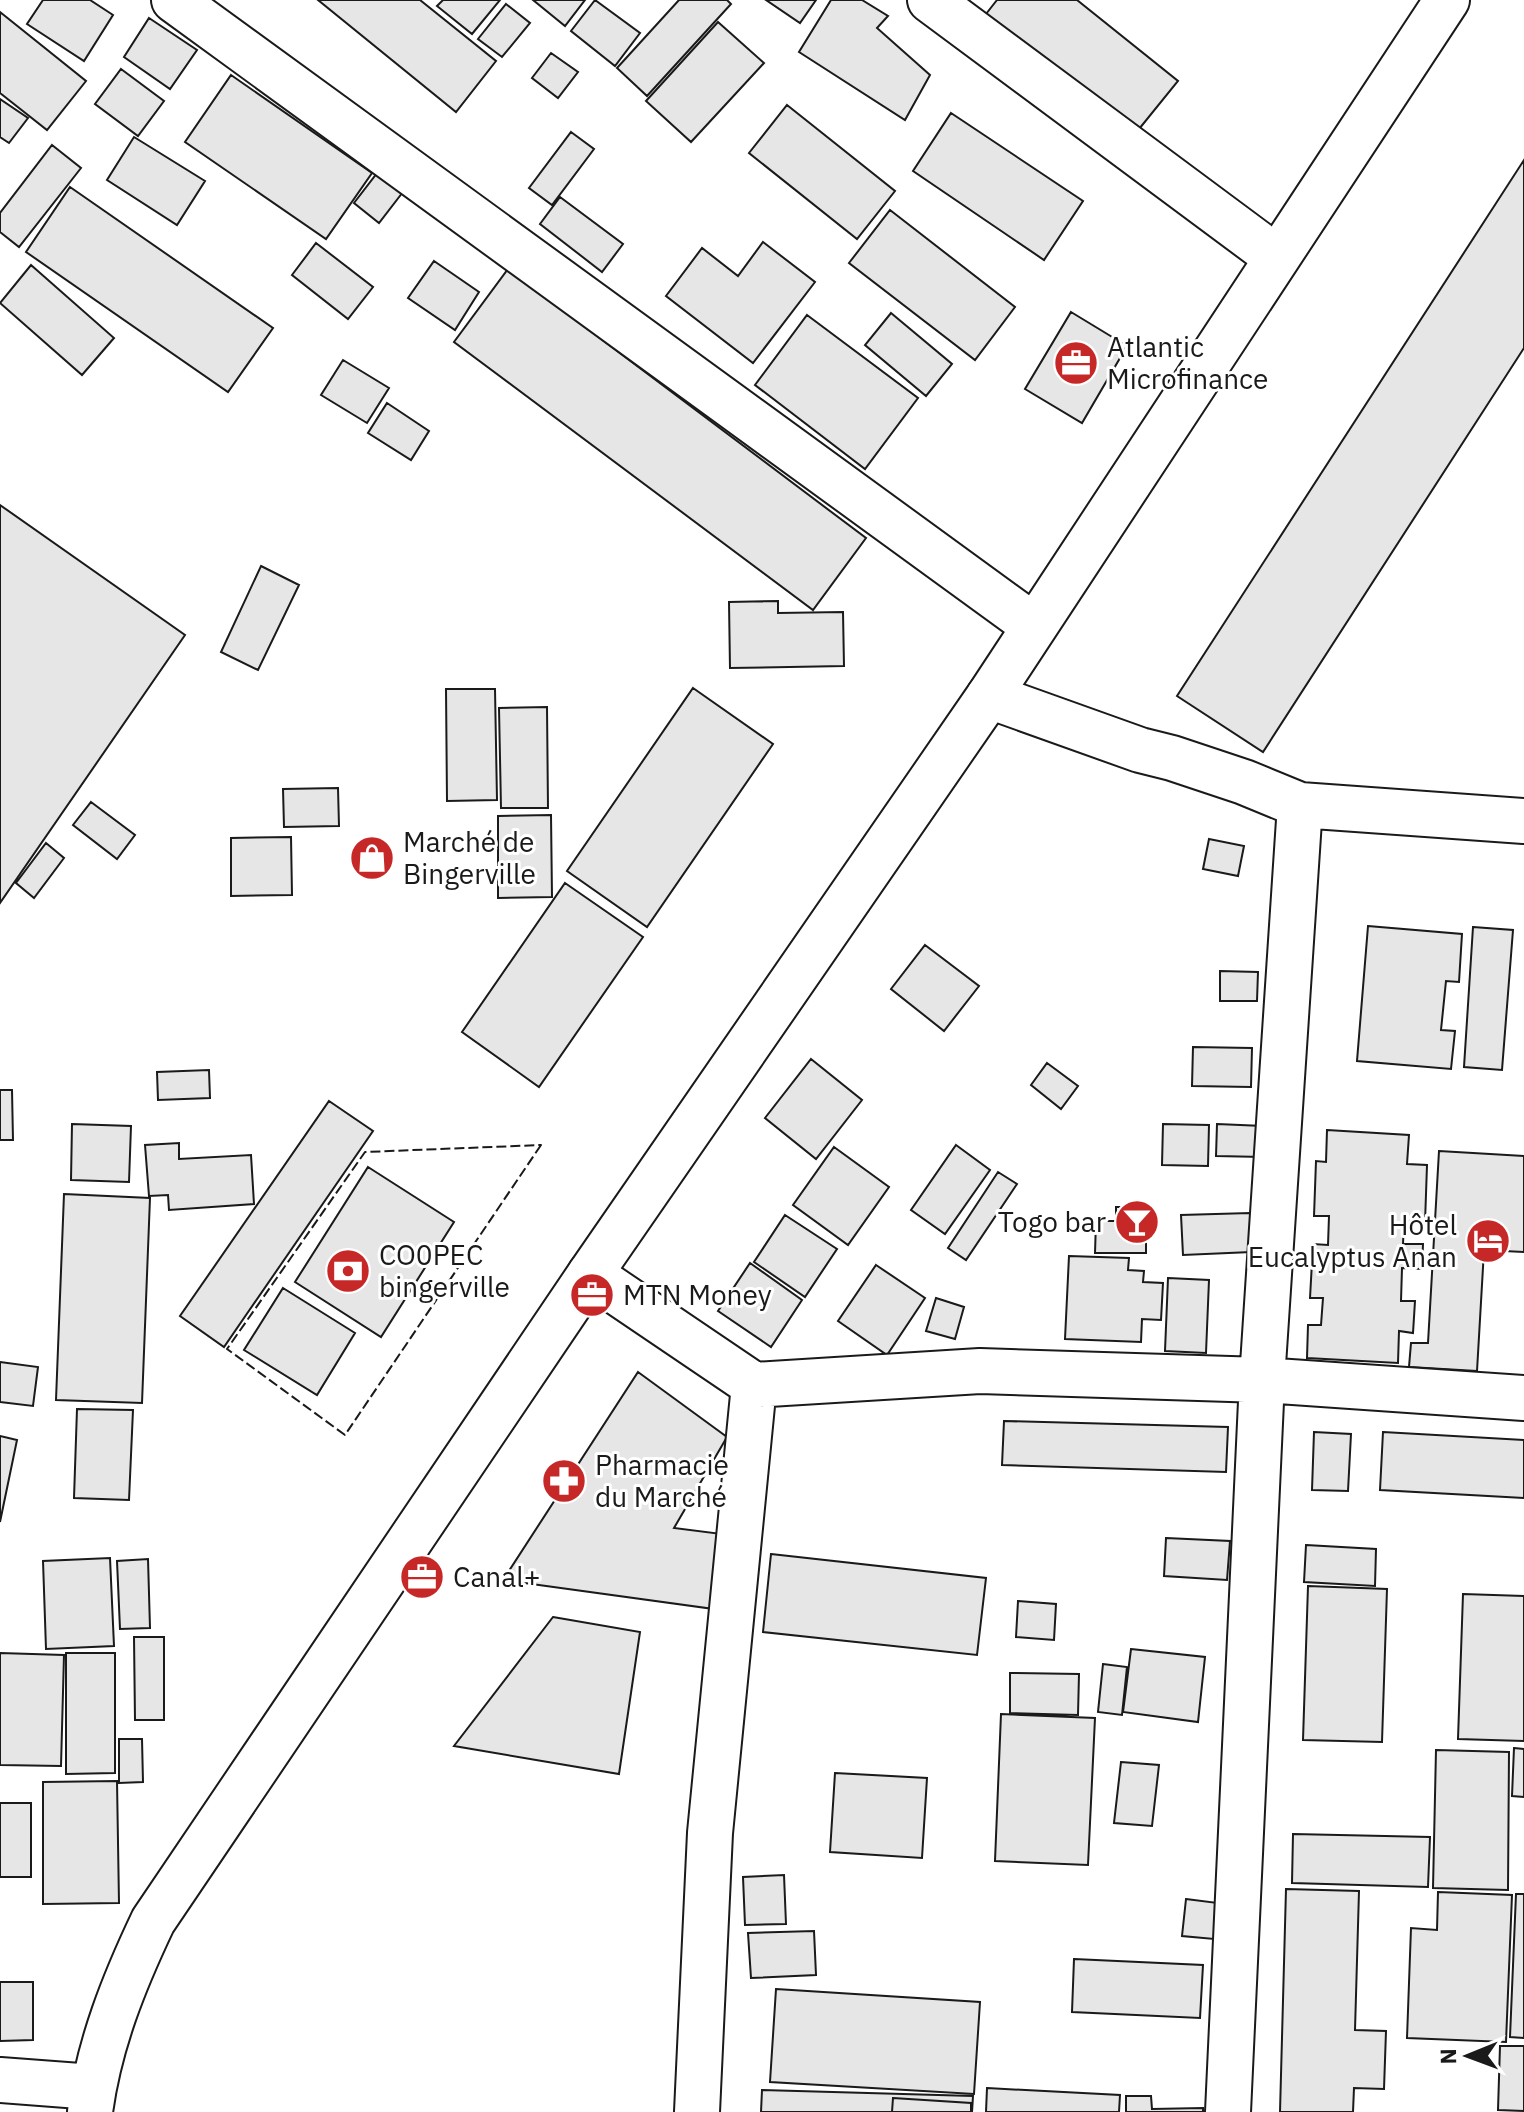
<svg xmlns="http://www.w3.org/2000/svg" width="1524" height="2112" font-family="'IBM Plex Sans',sans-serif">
	<rect width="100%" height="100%" fill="#fff"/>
	<!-- building -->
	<path fill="#e6e6e6" stroke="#1a1a1a" stroke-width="2" d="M 43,0 L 90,0 L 113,15 L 84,61 L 27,24 Z
		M 318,0 L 420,0 L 496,61 L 456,112 Z
		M 443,0 L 500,0 L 472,34 L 437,6 Z
		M 533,0 L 585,0 L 565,26 Z
		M 595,0 L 640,33 L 615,66 L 571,31 Z
		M 679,0 L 727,0 L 731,4 L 647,96 L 617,68 Z
		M 766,0 L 816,0 L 800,23 Z
		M 831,0 L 862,0 L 888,16 L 877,28 L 930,75 L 905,120 L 799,52 Z
		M 997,0 L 1077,0 L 1178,81 L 1135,134 L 986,14 Z
		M 506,4 L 530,23 L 502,57 L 478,39 Z
		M 0,12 L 86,81 L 47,130 L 0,93 Z
		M 149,18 L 197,50 L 170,89 L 124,57 Z
		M 718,22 L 764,63 L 691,142 L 646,101 Z
		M 551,53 L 578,72 L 558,98 L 532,78 Z
		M 121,69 L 164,101 L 138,136 L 95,104 Z
		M 231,75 L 372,173 L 326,239 L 185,142 Z
		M 0,99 L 28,118 L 9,143 L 0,137 Z
		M 787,105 L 895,191 L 857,239 L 749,153 Z
		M 951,113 L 1083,201 L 1044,260 L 913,171 Z
		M 571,132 L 594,149 L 552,205 L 529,188 Z
		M 134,137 L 205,181 L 177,225 L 107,180 Z
		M 52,145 L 81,168 L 19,247 L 0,232 L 0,213 Z
		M 1524,160 L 1524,348 L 1263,752 L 1177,696 Z
		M 381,168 L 406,188 L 379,223 L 354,203 Z
		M 70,187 L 273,328 L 228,392 L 26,252 Z
		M 560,197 L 623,244 L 602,272 L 540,224 Z
		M 890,210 L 1015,307 L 975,360 L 849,263 Z
		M 763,242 L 815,282 L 753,363 L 666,296 L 702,248 L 738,276 Z
		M 316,243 L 373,287 L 348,319 L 292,275 Z
		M 434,261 L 479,292 L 455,330 L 408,298 Z
		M 31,265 L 114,338 L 82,375 L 0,303 Z
		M 508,269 L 866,538 L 813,610 L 454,342 Z
		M 1071,312 L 1127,346 L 1082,423 L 1025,389 Z
		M 891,313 L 952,364 L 926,396 L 865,345 Z
		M 807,315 L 918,398 L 865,469 L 755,385 Z
		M 343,360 L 389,388 L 367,423 L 321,395 Z
		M 387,403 L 429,431 L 411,460 L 368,433 Z
		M 0,505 L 185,635 L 0,903 Z
		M 261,566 L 299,585 L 258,670 L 221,652 Z
		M 778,601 L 778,613 L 843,612 L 844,666 L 730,668 L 729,602 Z
		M 693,688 L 773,744 L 647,927 L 567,871 Z
		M 446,689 L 495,689 L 497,800 L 447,801 Z
		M 547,707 L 548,808 L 501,808 L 499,708 Z
		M 338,788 L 339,826 L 284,827 L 283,789 Z
		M 91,802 L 135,835 L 117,859 L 73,825 Z
		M 551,815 L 552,897 L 498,898 L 498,816 Z
		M 291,837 L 292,895 L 231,896 L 231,838 Z
		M 1209,839 L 1244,846 L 1238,876 L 1203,869 Z
		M 46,843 L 64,858 L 34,898 L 16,883 Z
		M 565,883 L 643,937 L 539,1087 L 462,1032 Z
		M 1368,926 L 1462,934 L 1459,982 L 1446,981 L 1441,1030 L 1455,1031 L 1451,1069 L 1357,1061 Z
		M 1473,927 L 1513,930 L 1502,1070 L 1464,1067 Z
		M 925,945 L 979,986 L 944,1031 L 891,989 Z
		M 1220,971 L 1258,972 L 1257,1001 L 1220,1001 Z
		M 1193,1047 L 1252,1048 L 1251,1087 L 1192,1086 Z
		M 811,1059 L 862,1100 L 816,1159 L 765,1118 Z
		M 1047,1063 L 1078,1086 L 1061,1109 L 1031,1085 Z
		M 209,1070 L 210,1098 L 158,1100 L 157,1072 Z
		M 0,1090 L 12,1090 L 13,1140 L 0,1140 Z
		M 329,1101 L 373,1131 L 224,1347 L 180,1316 Z
		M 72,1124 L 131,1126 L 129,1182 L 71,1180 Z
		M 1163,1124 L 1209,1125 L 1208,1166 L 1162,1165 Z
		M 1217,1124 L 1263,1126 L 1263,1157 L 1216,1156 Z
		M 1327,1130 L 1409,1135 L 1407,1164 L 1427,1165 L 1425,1223 L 1404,1221 L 1403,1244 L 1423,1244 L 1422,1269 L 1402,1268 L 1401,1301 L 1415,1301 L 1413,1333 L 1399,1331 L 1398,1363 L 1307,1358 L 1308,1325 L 1321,1325 L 1323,1298 L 1310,1298 L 1313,1244 L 1328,1245 L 1329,1216 L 1314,1216 L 1316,1161 L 1326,1162 Z
		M 179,1143 L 179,1159 L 251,1155 L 254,1204 L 169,1210 L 168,1195 L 149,1196 L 145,1145 Z
		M 956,1145 L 990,1170 L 945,1234 L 911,1210 Z
		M 834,1147 L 889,1187 L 848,1245 L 793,1205 Z
		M 1439,1151 L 1524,1156 L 1524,1252 L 1484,1250 L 1477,1371 L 1409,1367 L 1411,1343 L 1428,1343 Z
		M 368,1167 L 454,1222 L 381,1337 L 295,1282 Z
		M 998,1172 L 1017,1184 L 966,1260 L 948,1248 Z
		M 64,1194 L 150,1198 L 142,1403 L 56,1400 Z
		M 1116,1207 L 1146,1207 L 1146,1253 L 1095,1253 L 1096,1221 L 1116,1221 Z
		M 1250,1213 L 1251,1252 L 1183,1255 L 1181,1215 Z
		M 785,1215 L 837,1249 L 805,1297 L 754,1262 Z
		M 1069,1256 L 1129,1258 L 1128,1270 L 1144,1271 L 1143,1282 L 1163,1283 L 1161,1320 L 1142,1319 L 1141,1342 L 1065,1339 Z
		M 750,1263 L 802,1300 L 771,1347 L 718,1311 Z
		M 876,1265 L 925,1298 L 887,1355 L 838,1321 Z
		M 1168,1278 L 1209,1280 L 1206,1353 L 1165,1351 Z
		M 283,1288 L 355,1333 L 317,1395 L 244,1350 Z
		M 936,1298 L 964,1307 L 955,1339 L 926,1331 Z
		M 0,1362 L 38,1367 L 33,1406 L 0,1402 Z
		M 638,1372 L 727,1437 L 674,1528 L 722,1534 L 714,1609 L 503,1580 Z
		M 77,1409 L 133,1410 L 129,1500 L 74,1498 Z
		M 1004,1421 L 1228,1427 L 1226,1472 L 1002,1465 Z
		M 1314,1432 L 1351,1434 L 1348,1491 L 1312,1490 Z
		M 1383,1432 L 1524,1440 L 1524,1498 L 1380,1490 Z
		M 0,1436 L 17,1440 L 0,1522 Z
		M 1166,1538 L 1230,1541 L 1227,1580 L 1164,1576 Z
		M 1306,1545 L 1376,1549 L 1375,1586 L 1304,1582 Z
		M 771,1554 L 986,1578 L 977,1655 L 763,1632 Z
		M 110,1558 L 114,1646 L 46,1649 L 43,1561 Z
		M 148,1559 L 150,1628 L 120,1629 L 117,1561 Z
		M 1308,1586 L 1387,1589 L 1382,1742 L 1303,1740 Z
		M 1463,1594 L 1524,1596 L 1524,1741 L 1458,1739 Z
		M 1018,1601 L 1056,1604 L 1054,1640 L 1016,1637 Z
		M 553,1617 L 640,1632 L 619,1774 L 454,1746 Z
		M 134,1637 L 164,1637 L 164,1720 L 135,1720 Z
		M 1131,1649 L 1205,1657 L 1198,1722 L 1123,1712 Z
		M 0,1653 L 64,1655 L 61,1766 L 0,1765 Z
		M 66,1653 L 115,1653 L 115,1773 L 66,1774 Z
		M 1103,1664 L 1127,1667 L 1122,1715 L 1098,1712 Z
		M 1010,1673 L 1079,1674 L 1078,1715 L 1010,1713 Z
		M 1001,1714 L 1095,1718 L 1088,1865 L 995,1861 Z
		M 119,1739 L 142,1739 L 143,1782 L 119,1783 Z
		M 1514,1748 L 1524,1749 L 1524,1797 L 1512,1796 Z
		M 1436,1750 L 1509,1752 L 1508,1890 L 1433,1888 Z
		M 1121,1762 L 1159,1765 L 1152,1826 L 1114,1823 Z
		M 835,1773 L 927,1778 L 922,1858 L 830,1852 Z
		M 117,1781 L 119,1903 L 43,1904 L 43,1782 Z
		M 0,1803 L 31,1803 L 31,1877 L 0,1877 Z
		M 1293,1834 L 1430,1837 L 1428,1887 L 1292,1883 Z
		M 784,1875 L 786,1924 L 745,1925 L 743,1877 Z
		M 1286,1889 L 1359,1891 L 1355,2030 L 1386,2031 L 1384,2089 L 1354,2088 L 1353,2112 L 1280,2112 Z
		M 1438,1892 L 1512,1895 L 1506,2042 L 1407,2038 L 1411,1928 L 1437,1930 Z
		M 1516,1894 L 1524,1894 L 1524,2038 L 1510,2037 Z
		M 1186,1899 L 1218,1903 L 1214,1939 L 1182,1936 Z
		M 814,1931 L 816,1975 L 751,1978 L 748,1933 Z
		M 1074,1959 L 1203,1965 L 1200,2018 L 1072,2012 Z
		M 0,1982 L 33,1982 L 33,2040 L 0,2041 Z
		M 776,1989 L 980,2002 L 974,2094 L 770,2082 Z
		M 1500,2046 L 1524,2046 L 1524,2111 L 1498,2110 Z
		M 987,2088 L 1120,2095 L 1119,2112 L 986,2112 Z
		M 762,2090 L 973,2096 L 972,2112 L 761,2112 Z
		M 1126,2096 L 1151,2096 L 1152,2109 L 1203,2108 L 1203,2112 L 1126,2112 Z
		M 893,2098 L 971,2103 L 971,2112 L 892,2112 Z"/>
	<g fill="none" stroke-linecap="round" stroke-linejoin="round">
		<!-- street casing -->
		<g stroke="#1a1a1a" stroke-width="48">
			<path id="street" d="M 174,0 L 1034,626
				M 930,0 L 1276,257
				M 989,696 L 1140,750 L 1172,758 L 1244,782 L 1300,805 L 1524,821
				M 590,1274 L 754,1385 L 980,1371 L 1262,1380 L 1524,1398
				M 0,2080 L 93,2087
				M 697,2112 L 710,1833 L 754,1385
				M 1228,2112 L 1262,1380 L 1300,805"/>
		</g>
		<!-- secondary casing -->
		<g stroke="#1a1a1a" stroke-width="48">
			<path id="secondary" d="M 90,2112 C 99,2044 124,1982 153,1921 L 590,1274 L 989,696 L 1447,0"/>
		</g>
		<!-- street -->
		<use href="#street" stroke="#fff" stroke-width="44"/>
		<!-- secondary -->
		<use href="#secondary" stroke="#fff" stroke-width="44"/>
		<!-- fence -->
		<path stroke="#1a1a1a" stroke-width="2" stroke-dasharray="10 4" stroke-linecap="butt" d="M 541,1145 L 345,1435 L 227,1349 L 365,1152 Z"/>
	</g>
	<!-- icons -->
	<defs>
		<g id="office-disc" transform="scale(2.3)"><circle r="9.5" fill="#c62828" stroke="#fff"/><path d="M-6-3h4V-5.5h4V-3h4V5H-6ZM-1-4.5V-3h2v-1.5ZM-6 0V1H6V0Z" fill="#fff"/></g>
		<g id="shop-disc" transform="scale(2.3)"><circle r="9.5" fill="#c62828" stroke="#fff"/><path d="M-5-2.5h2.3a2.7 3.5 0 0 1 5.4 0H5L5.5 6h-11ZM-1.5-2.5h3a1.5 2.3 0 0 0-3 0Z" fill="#fff"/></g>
		<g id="bar-disc" transform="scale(2.3)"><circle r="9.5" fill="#c62828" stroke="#fff"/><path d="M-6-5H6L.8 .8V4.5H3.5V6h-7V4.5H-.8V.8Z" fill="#fff"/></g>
		<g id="hotel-disc" transform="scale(2.3)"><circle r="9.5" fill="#c62828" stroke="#fff"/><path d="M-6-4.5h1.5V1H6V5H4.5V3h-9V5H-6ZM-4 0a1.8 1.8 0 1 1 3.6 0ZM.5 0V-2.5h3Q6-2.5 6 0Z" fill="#fff"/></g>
		<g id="bank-disc" transform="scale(2.3)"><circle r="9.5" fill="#c62828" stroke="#fff"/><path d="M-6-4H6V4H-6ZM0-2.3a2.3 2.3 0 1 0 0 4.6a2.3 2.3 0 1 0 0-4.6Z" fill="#fff"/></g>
		<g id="pharmacy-disc" transform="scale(2.3)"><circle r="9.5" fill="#c62828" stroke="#fff"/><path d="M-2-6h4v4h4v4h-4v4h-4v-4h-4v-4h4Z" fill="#fff"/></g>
	</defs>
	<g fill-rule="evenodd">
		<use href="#office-disc" x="1076" y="363"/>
		<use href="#shop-disc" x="372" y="858"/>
		<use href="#bar-disc" x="1137" y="1222"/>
		<use href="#hotel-disc" x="1488" y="1241"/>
		<use href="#bank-disc" x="348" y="1271"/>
		<use href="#office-disc" x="592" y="1295"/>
		<use href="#pharmacy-disc" x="564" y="1481"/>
		<use href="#office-disc" x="422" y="1577"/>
	</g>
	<g text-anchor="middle" stroke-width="6" stroke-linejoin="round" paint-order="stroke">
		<!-- poi labels -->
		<g font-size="28" fill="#1a1a1a" stroke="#fff" text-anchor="start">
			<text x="1107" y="357">Atlantic<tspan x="1107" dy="32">Microfinance</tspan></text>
			<text x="403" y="852">Marché de<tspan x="403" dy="32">Bingerville</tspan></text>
			<text x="1106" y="1232" text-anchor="end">Togo bar</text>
			<text x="1457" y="1235" text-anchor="end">Hôtel<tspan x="1457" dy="32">Eucalyptus Anan</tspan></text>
			<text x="379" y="1265">CO0PEC<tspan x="379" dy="32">bingerville</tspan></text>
			<text x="623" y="1305">MTN Money</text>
			<text x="595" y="1475">Pharmacie<tspan x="595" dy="32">du Marché</tspan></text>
			<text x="453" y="1587">Canal+</text>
		</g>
	</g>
	<!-- north arrow -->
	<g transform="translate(1468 2056) rotate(269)" stroke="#ffffff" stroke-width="6" paint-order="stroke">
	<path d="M0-6L14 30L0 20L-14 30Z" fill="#1a1a1a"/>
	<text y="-12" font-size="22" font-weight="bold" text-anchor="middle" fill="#1a1a1a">N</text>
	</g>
</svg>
